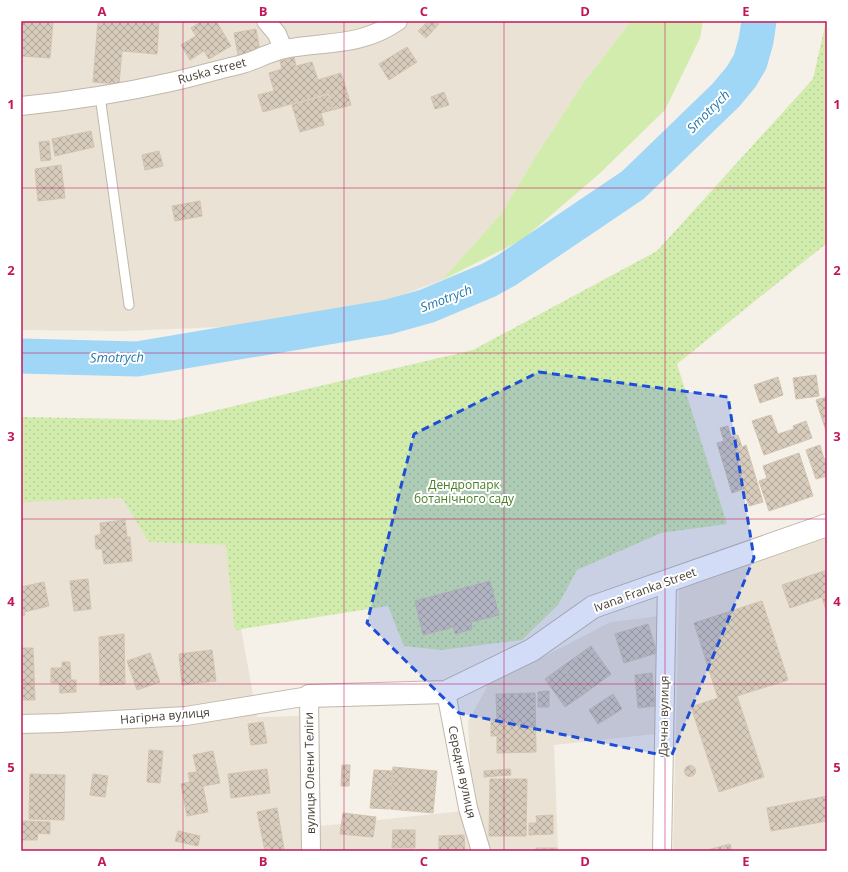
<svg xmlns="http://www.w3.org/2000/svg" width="848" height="872" font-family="'Open Sans',sans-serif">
	<defs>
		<pattern id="park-dots" width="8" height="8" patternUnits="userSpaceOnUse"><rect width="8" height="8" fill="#d2ecad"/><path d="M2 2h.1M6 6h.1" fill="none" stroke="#b6cc95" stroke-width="1.8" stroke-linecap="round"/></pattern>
		<pattern id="building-cross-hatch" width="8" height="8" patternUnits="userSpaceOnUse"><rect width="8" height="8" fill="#d7ccbc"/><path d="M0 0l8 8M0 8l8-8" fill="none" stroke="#b0a79a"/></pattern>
	</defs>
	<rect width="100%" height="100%" fill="#f5f0e8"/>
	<!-- residential -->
	<path fill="#e9e2d5" d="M 21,21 L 631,21 L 584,82 L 539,151 L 501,214 L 442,280 L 365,309 L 220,327 L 123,331 L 21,330 Z
		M 122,498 L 149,542 L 226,545 L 257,717 L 299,716 L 321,826 L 473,810 L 468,722 L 488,685 L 611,622 L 660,616 L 656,734 L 554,745 L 558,851 L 21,851 L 21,500 Z
		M 827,538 L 827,851 L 673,851 L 679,589 Z"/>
	<!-- green -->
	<path fill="#d2ecad" d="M 631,21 L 703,21 L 700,38 L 665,110 L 599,174 L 522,240 L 442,280 L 501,214 L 539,151 L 584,82 Z"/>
	<!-- park -->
	<path fill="url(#park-dots)" d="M 826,21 L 827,21 L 827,243 L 677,364 L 727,524 L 661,533 L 577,570 L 558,605 L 522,640 L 441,650 L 404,646 L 388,606 L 235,630 L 226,545 L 149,542 L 122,498 L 21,502 L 21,417 L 175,420 L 473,350 L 657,251 L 813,79 Z"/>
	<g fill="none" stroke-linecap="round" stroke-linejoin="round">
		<!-- river -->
		<path stroke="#a0d6f6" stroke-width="35" d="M 21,356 L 137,359 L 388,317 L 427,306 L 489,280 L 507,270 L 633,185 L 726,95 L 741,77 L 750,62 L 756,41 L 759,21"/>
	</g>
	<!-- building -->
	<path fill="url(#building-cross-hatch)" stroke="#d3c3af" d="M 21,21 L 53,21 L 50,58 L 21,56 Z
		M 98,21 L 159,21 L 157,54 L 122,51 L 119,84 L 93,82 Z
		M 202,21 L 216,21 L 231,46 L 209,59 L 204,51 L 190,60 L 181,45 L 196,36 L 191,28 Z
		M 428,21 L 436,21 L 439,24 L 426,38 L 418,31 Z
		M 256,29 L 260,51 L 238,55 L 234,33 Z
		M 407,47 L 417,62 L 389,80 L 379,64 Z
		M 294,57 L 296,66 L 312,62 L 318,80 L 341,73 L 351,105 L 333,110 L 329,93 L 263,112 L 258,95 L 274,91 L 269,73 L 282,69 L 280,61 Z
		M 444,92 L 449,105 L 435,109 L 431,97 Z
		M 328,95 L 332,110 L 321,113 L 324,125 L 300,132 L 292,105 Z
		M 91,131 L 94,147 L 55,156 L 52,139 Z
		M 49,141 L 51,160 L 41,161 L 39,142 Z
		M 159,151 L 163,166 L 145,170 L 142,155 Z
		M 61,165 L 65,198 L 38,201 L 35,169 Z
		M 200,201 L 202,216 L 175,221 L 172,206 Z
		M 816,375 L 819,396 L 796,399 L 793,378 Z
		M 778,377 L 783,395 L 760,403 L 754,385 Z
		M 827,397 L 827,434 L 816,400 Z
		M 771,415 L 778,434 L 794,429 L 793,426 L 806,421 L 812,438 L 764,455 L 752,421 Z
		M 728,426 L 731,437 L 738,435 L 742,447 L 746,445 L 763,502 L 749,506 L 743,489 L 732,493 L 717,443 L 724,441 L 720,428 Z
		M 820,445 L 824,459 L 827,458 L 827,476 L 816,479 L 806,450 Z
		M 799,453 L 813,496 L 769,511 L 759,481 L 767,478 L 763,466 Z
		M 125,520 L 127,537 L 130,537 L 132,561 L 104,564 L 102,549 L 96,549 L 95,536 L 101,534 L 100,523 Z
		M 827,570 L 827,613 L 822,597 L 790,608 L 782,585 Z
		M 88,579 L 91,609 L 74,611 L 70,581 Z
		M 490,581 L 499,615 L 471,622 L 472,629 L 455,634 L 454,627 L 423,635 L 415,601 Z
		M 44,582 L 49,606 L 24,612 L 25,615 L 21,616 L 21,587 Z
		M 762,601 L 788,680 L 737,696 L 764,777 L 719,792 L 691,707 L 718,698 L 694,623 Z
		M 648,624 L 657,653 L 624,663 L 615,634 Z
		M 124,634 L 125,684 L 100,685 L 99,637 Z
		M 591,646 L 611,674 L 584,694 L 563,666 Z
		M 21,648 L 33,648 L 35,700 L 21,700 Z
		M 212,650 L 216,681 L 182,685 L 179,654 Z
		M 150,653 L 160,682 L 137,690 L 127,661 Z
		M 62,662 L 70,662 L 71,680 L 76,680 L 76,692 L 60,693 L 59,683 L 51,683 L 51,668 L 62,668 Z
		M 563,666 L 584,694 L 565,707 L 545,679 Z
		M 652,673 L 655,706 L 638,708 L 635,675 Z
		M 549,691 L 549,707 L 538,707 L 538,692 Z
		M 535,693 L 536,752 L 497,753 L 497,736 L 491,736 L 491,720 L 497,720 L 496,694 Z
		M 613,694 L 622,709 L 598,724 L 589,710 Z
		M 263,722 L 267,743 L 251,745 L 248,724 Z
		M 149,750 L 163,751 L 160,783 L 147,782 Z
		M 213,751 L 220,783 L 203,786 L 208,812 L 187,816 L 181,784 L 190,782 L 188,773 L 197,772 L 193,755 Z
		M 342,765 L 350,765 L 349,786 L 341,786 Z
		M684.5 771a5.5 5.5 0 1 1 11 0a5.5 5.5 0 1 1-11 0Z
		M 393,767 L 437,771 L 433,813 L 390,809 Z
		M 267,769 L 270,793 L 231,798 L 228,774 Z
		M 510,769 L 511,775 L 484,777 L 484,771 Z
		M 374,770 L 392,771 L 389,809 L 370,808 Z
		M 30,774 L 65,775 L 64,820 L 29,819 Z
		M 93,774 L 108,776 L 105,797 L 90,795 Z
		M 490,779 L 527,779 L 526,836 L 489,836 Z
		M 827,796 L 827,821 L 771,831 L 767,808 Z
		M 277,808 L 284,849 L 265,851 L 257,812 Z
		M 343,813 L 376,817 L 373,837 L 340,834 Z
		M 553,815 L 553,834 L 529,835 L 529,823 L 537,823 L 536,816 Z
		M 21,821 L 50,822 L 50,834 L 38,833 L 37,840 L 21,840 Z
		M 393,830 L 415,830 L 415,848 L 392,848 Z
		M 178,831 L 200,836 L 198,846 L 175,841 Z
		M 464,835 L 465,851 L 439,851 L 439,836 Z
		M 730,844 L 732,851 L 704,851 Z
		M 536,848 L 557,848 L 557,851 L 536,851 Z"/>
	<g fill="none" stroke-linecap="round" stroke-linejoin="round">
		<!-- service casing -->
		<g stroke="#c1b8a9" stroke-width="11">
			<path id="service" d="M 100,96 L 129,305"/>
		</g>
		<!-- minor casing -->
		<g stroke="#c1b8a9" stroke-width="20">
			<path id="minor" d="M 266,21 L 277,34 L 283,49
				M 21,106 C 71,101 122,93 171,82 C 194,77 216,70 239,65 C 255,61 269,52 285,49 C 327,41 360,47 398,21
				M 446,692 L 468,808 L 481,851
				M 21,724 L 60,723 L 186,716 L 309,696 L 311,851
				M 662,851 L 667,582"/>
		</g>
		<!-- tertiary casing -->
		<g stroke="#c1b8a9" stroke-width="24">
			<path id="tertiary" d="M 309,696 L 446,692 L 532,650 L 593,607 L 827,525"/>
		</g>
		<!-- service -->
		<use href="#service" stroke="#fff" stroke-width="9"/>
		<!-- minor -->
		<use href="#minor" stroke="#fff" stroke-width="18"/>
		<!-- tertiary -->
		<use href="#tertiary" stroke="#fff" stroke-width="22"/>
	</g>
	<!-- marked area -->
	<path fill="#1d4ed8" fill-opacity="0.2" stroke="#1d4ed8" stroke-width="3" stroke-dasharray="8 5" stroke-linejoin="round" d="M 539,372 L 728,397 L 754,558 L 671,757 L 459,713 L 367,623 L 414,434 Z"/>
	<!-- grid -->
	<path fill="none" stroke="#c2185b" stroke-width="1" stroke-opacity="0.55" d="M 183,21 L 183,851M 344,21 L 344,851M 504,21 L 504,851M 665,21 L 665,851M 21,188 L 827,188M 21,353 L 827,353M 21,519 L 827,519M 21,684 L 827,684"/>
	<g text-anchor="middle" stroke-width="4" stroke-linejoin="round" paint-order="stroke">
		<!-- street labels -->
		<g font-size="12" fill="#494136" stroke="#fff">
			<text transform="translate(212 71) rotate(-15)" y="4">Ruska Street</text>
			<text transform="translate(645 590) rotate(-20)" y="4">Ivana Franka Street</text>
			<text transform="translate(165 716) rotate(-5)" y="4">Нагірна вулиця</text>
			<text transform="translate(664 716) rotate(-89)" y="4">Дачна вулиця</text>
			<text transform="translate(462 772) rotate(78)" y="4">Середня вулиця</text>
			<text transform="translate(310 773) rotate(-91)" y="4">вулиця Олени Теліги</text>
		</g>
		<!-- park labels -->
		<g font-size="12" fill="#4a7f24" stroke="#fff">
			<text x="464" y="489">Дендропарк<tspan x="464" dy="14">ботанічного саду</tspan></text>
		</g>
		<!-- water labels -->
		<g font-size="13" font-style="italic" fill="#2478ac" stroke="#fff">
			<text transform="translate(708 111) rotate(-45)" y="5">Smotrych</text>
			<text transform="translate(446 298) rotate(-21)" y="5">Smotrych</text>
			<text transform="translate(117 357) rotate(-1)" y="5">Smotrych</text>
		</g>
	</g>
	<!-- border -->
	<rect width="848" height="872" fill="none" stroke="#ffffff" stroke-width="44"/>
	<rect x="22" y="22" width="804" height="828" fill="none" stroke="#c2185b" stroke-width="1.5"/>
	<g font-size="13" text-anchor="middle" font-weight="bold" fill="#c2185b">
		<text x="102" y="16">A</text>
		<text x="263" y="16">B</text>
		<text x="424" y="16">C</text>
		<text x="585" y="16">D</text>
		<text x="746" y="16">E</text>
		<text x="11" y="109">1</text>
		<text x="837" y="109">1</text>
		<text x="11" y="275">2</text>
		<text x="837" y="275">2</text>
		<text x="11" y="441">3</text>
		<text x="837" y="441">3</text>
		<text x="11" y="606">4</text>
		<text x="837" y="606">4</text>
		<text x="11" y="772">5</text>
		<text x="837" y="772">5</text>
		<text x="102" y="866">A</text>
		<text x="263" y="866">B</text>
		<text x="424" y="866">C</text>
		<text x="585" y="866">D</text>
		<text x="746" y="866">E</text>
	</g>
</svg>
